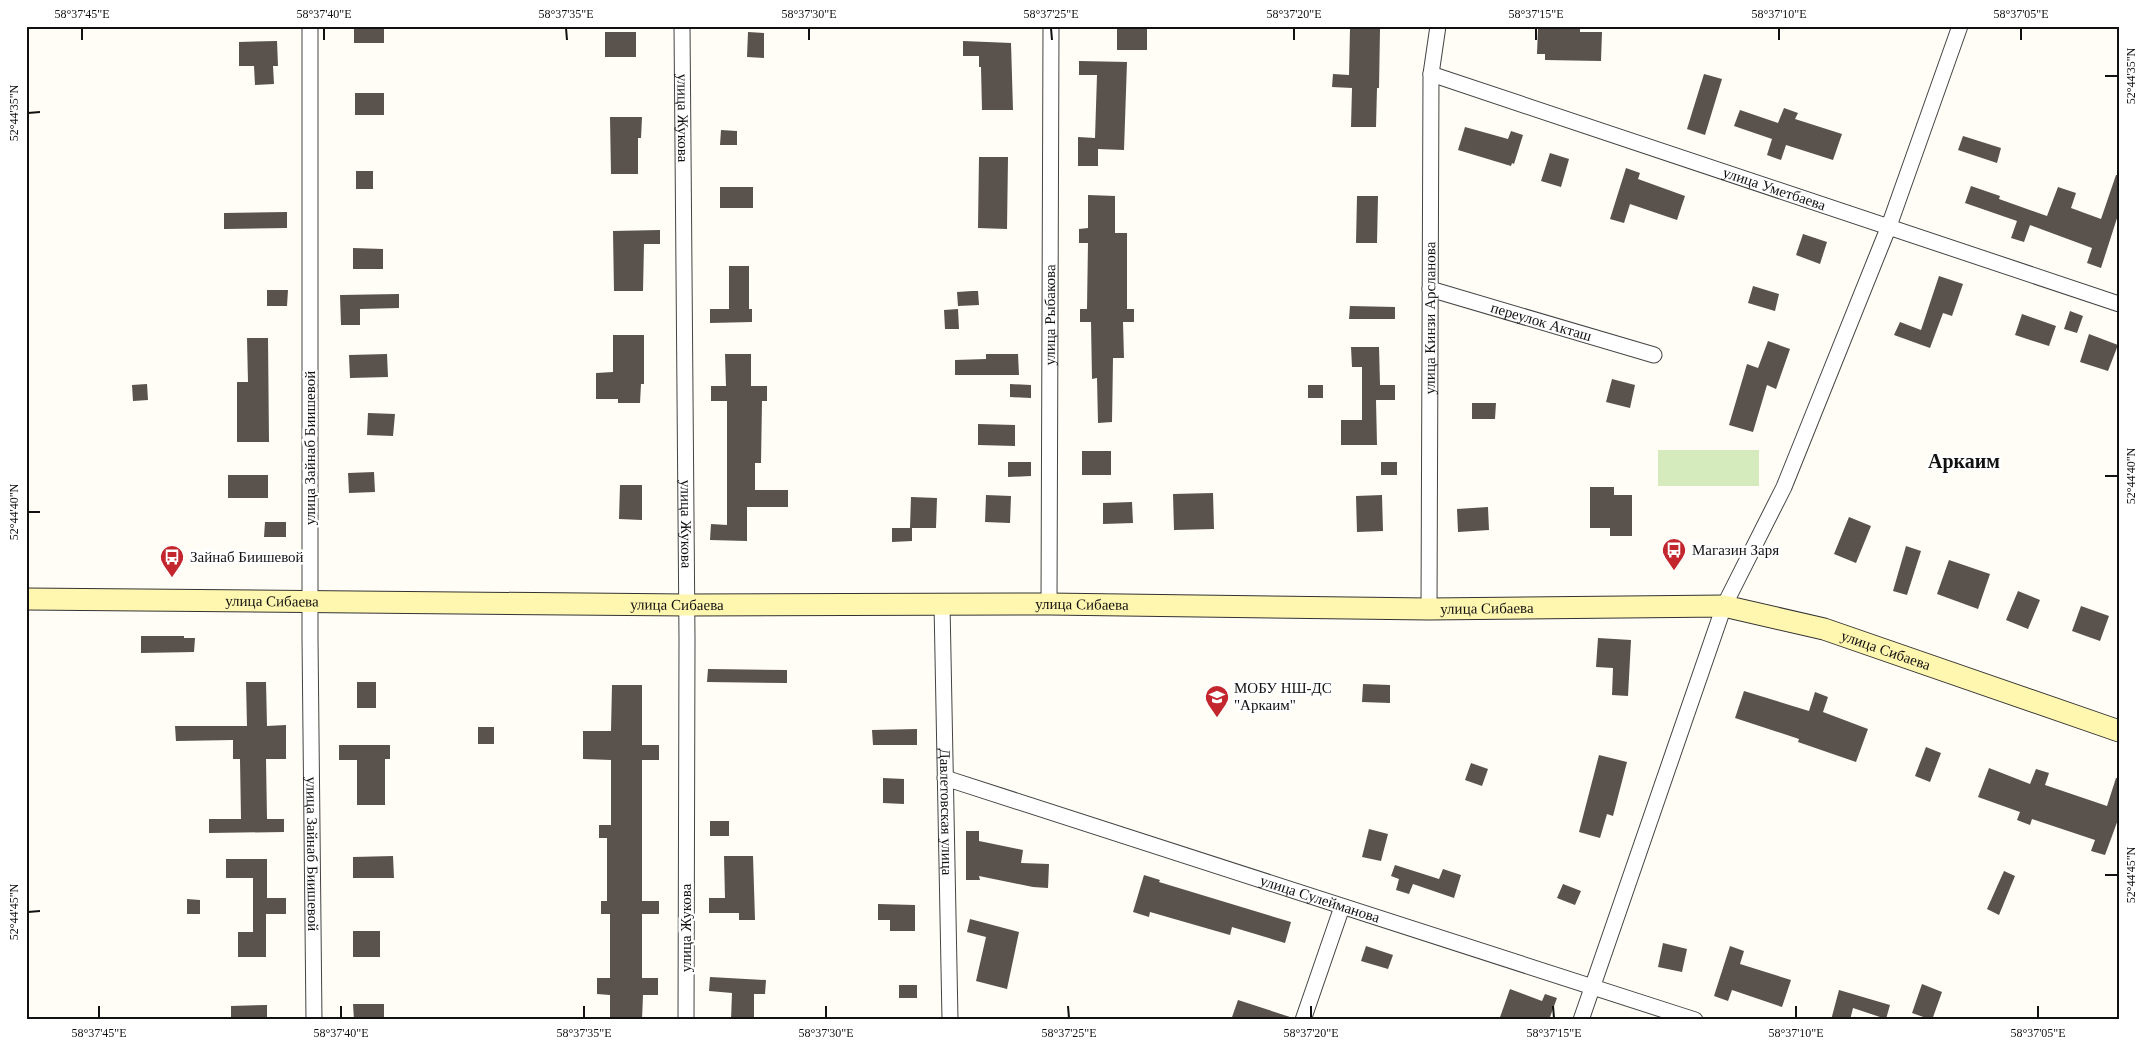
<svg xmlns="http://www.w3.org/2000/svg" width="2145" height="1046" font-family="Georgia,serif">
	<rect width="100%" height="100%" fill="#fffdf5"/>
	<!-- green -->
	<path fill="#d5ebbd" d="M 1658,450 L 1759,450 L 1759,486 L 1658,486 Z"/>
	<!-- building -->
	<path fill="#5a524d" d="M 354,26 L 384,26 L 384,43 L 354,43 Z
		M 1117,28 L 1147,28 L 1147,50 L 1117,50 Z
		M 1538,28 L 1580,28 L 1580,32 L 1602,32 L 1601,61 L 1545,60 L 1545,54 L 1537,54 Z
		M 1350,29 L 1380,29 L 1379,88 L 1377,88 L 1376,127 L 1351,127 L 1352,88 L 1332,87 L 1333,74 L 1349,75 Z
		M 605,32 L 636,32 L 636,57 L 605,57 Z
		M 748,32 L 764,33 L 764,58 L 747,57 Z
		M 277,41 L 278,66 L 273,66 L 274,84 L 255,85 L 254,66 L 239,66 L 239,42 Z
		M 963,41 L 1011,43 L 1013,110 L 982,110 L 981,67 L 979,67 L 979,56 L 963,56 Z
		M 1079,61 L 1127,62 L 1124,150 L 1098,149 L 1098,166 L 1078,166 L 1078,137 L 1095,138 L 1097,75 L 1079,75 Z
		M 1704,74 L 1722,79 L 1705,135 L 1687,129 Z
		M 355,93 L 384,93 L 384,115 L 355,115 Z
		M 1784,108 L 1798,113 L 1795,119 L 1842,134 L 1833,160 L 1786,145 L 1781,160 L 1767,155 L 1772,139 L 1734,126 L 1740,110 L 1778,123 Z
		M 610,117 L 642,117 L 641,138 L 638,138 L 638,174 L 611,174 Z
		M 1465,127 L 1508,139 L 1511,131 L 1523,135 L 1514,164 L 1512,163 L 1511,166 L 1458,150 Z
		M 721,130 L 737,131 L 737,145 L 720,145 Z
		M 1963,136 L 2001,148 L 1997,163 L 1958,150 Z
		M 1550,153 L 1569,159 L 1561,187 L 1541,181 Z
		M 979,157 L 1008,157 L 1007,229 L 978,228 Z
		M 1626,168 L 1640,173 L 1638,179 L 1685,196 L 1677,220 L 1630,204 L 1624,223 L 1610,219 Z
		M 356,171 L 373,171 L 373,189 L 356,189 Z
		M 2116,175 L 2119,175 L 2119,212 L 2101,268 L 2087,263 L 2092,248 L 2030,225 L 2024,242 L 2011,238 L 2017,221 L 1965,203 L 1971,186 L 2000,196 L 1999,199 L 2047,216 L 2058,187 L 2076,193 L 2071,208 L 2101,219 Z
		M 720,187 L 753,187 L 753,208 L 720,208 Z
		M 1088,195 L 1115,196 L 1115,233 L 1127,233 L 1127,309 L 1134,309 L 1134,322 L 1123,322 L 1124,358 L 1113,358 L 1112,422 L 1098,423 L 1097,378 L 1092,379 L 1091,322 L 1080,322 L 1080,309 L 1087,309 L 1088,243 L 1079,243 L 1079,229 L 1088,228 Z
		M 1357,196 L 1378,196 L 1377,243 L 1356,243 Z
		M 287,212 L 287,228 L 224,229 L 224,213 Z
		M 660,230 L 660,244 L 644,244 L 643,291 L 614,291 L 613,231 Z
		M 1803,234 L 1827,242 L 1820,264 L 1796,255 Z
		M 353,248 L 383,249 L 383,269 L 353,269 Z
		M 729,266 L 749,266 L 749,309 L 752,309 L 752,322 L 710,323 L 710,309 L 729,309 Z
		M 1939,276 L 1963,284 L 1952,316 L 1943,313 L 1930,348 L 1894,335 L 1900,322 L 1921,330 Z
		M 1753,286 L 1779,294 L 1775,311 L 1748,303 Z
		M 267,290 L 288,290 L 287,306 L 267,306 Z
		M 972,291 L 978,291 L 979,305 L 958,306 L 957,292 Z
		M 399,294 L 399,308 L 360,309 L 360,325 L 341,325 L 340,295 Z
		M 1350,306 L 1395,307 L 1395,319 L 1349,319 Z
		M 958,309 L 959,329 L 945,329 L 944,310 Z
		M 2070,311 L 2083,316 L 2077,333 L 2064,329 Z
		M 2022,314 L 2056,326 L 2049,346 L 2015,335 Z
		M 2089,334 L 2118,345 L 2108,371 L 2080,362 Z
		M 613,335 L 644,335 L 644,384 L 641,384 L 640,403 L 618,403 L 618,399 L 596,399 L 596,373 L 613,372 Z
		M 247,338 L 268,338 L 269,442 L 237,442 L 237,382 L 248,382 Z
		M 1768,341 L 1790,349 L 1776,389 L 1767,385 L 1753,432 L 1729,425 L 1747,364 L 1758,368 Z
		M 1351,347 L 1379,347 L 1380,385 L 1395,385 L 1395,400 L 1376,400 L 1377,445 L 1341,445 L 1341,420 L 1362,420 L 1362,367 L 1352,367 Z
		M 387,354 L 388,377 L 350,378 L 349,355 Z
		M 725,354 L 751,354 L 751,386 L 767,386 L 767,401 L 762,401 L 761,463 L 755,463 L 755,490 L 788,490 L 788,507 L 747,507 L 747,541 L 710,540 L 711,524 L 727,525 L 727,401 L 711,401 L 711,386 L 726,386 Z
		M 986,354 L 1018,354 L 1019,375 L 955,375 L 955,360 L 986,359 Z
		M 1612,379 L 1635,385 L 1630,408 L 1606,402 Z
		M 147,384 L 148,400 L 133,401 L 132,385 Z
		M 1010,384 L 1031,385 L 1031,398 L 1010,397 Z
		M 1308,385 L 1323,385 L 1323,398 L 1308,398 Z
		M 1472,403 L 1496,403 L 1495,419 L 1472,419 Z
		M 368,413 L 395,414 L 393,436 L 367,435 Z
		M 978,424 L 1015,425 L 1015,446 L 978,445 Z
		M 1082,451 L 1111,451 L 1111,475 L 1082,475 Z
		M 1008,462 L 1031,462 L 1031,476 L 1008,477 Z
		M 1381,462 L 1397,462 L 1397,475 L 1381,475 Z
		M 374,472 L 375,492 L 349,493 L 348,473 Z
		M 228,475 L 268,475 L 268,498 L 228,498 Z
		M 620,485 L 642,485 L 642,520 L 619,519 Z
		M 1590,487 L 1614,487 L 1614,495 L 1632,495 L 1632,536 L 1610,536 L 1610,528 L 1590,528 Z
		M 1213,493 L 1214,529 L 1174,530 L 1173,494 Z
		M 986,495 L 1011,496 L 1010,523 L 985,522 Z
		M 1382,495 L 1383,531 L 1357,532 L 1356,496 Z
		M 911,497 L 937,498 L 936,528 L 912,528 L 912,541 L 892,542 L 892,528 L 910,528 Z
		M 1132,502 L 1133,523 L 1103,524 L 1103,503 Z
		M 1488,507 L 1489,530 L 1458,532 L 1457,509 Z
		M 1849,517 L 1871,526 L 1856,563 L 1834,554 Z
		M 265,522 L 286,522 L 286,537 L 264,537 Z
		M 1906,546 L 1921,551 L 1907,595 L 1893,591 Z
		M 1949,560 L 1990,574 L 1978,609 L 1937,594 Z
		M 2018,591 L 2040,600 L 2028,629 L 2006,620 Z
		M 2081,606 L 2109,616 L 2100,641 L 2072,631 Z
		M 141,636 L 184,636 L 184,638 L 195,638 L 194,652 L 141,653 Z
		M 1598,638 L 1631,640 L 1628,696 L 1612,695 L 1613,668 L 1596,667 Z
		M 708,669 L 787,670 L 787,683 L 707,682 Z
		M 246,682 L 266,682 L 267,726 L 286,725 L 286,759 L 266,759 L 267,819 L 284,819 L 284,832 L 209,833 L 209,819 L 241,819 L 240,759 L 233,759 L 233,740 L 176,741 L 175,726 L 247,726 Z
		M 357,682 L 376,682 L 376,708 L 357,708 Z
		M 1363,684 L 1390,685 L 1390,703 L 1362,702 Z
		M 612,685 L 642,685 L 642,745 L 659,745 L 659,760 L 642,760 L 642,901 L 659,901 L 659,914 L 642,914 L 642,978 L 658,978 L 658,995 L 643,995 L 642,1020 L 610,1020 L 610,995 L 597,994 L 597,978 L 610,978 L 610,914 L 601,914 L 601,901 L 607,901 L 607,838 L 599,838 L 599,825 L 611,825 L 611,760 L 583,759 L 583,731 L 611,731 Z
		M 1744,691 L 1809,711 L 1815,692 L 1828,697 L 1823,712 L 1868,729 L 1856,762 L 1798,742 L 1799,739 L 1735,718 Z
		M 478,727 L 494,727 L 494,744 L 478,744 Z
		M 917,729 L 917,745 L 873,745 L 872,730 Z
		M 339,745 L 390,745 L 390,759 L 385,759 L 385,805 L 357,805 L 357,760 L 339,760 Z
		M 1926,747 L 1941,753 L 1930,782 L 1915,776 Z
		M 1599,755 L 1627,762 L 1613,816 L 1607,814 L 1600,838 L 1579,832 Z
		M 1471,763 L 1488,769 L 1482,786 L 1465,780 Z
		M 1989,768 L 2030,784 L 2036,769 L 2049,773 L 2045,785 L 2107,806 L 2116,778 L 2119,778 L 2119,817 L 2105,855 L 2091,851 L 2095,840 L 2032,819 L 2030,825 L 2017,820 L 2020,812 L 1978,797 Z
		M 883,778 L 904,779 L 904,804 L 883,803 Z
		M 710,821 L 729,821 L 729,836 L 710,836 Z
		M 1369,829 L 1388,834 L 1381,861 L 1362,857 Z
		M 966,831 L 979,831 L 979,841 L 1023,850 L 1021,863 L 1049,864 L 1048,888 L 1033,887 L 979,876 L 980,880 L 966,880 Z
		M 393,856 L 394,878 L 353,878 L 353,857 Z
		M 724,856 L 753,856 L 755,920 L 739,920 L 739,913 L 709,913 L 709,898 L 725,898 Z
		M 226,859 L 267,859 L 267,898 L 286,898 L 286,914 L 266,914 L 266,957 L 238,957 L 238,932 L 253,932 L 253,878 L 226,878 Z
		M 1395,865 L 1439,879 L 1443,869 L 1461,875 L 1454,898 L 1413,884 L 1409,894 L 1396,890 L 1399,879 L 1391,876 Z
		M 2004,871 L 2015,876 L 1999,915 L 1987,909 Z
		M 1144,875 L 1160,880 L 1159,882 L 1291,922 L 1285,943 L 1232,927 L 1230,935 L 1150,912 L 1149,917 L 1133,912 Z
		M 1563,884 L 1581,891 L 1575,905 L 1557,898 Z
		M 187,899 L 200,900 L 200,914 L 187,914 Z
		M 878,904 L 915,905 L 915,931 L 890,931 L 890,920 L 878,920 Z
		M 970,919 L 1019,932 L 1007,989 L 976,981 L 986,937 L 967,932 Z
		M 353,931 L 380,931 L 380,957 L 353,957 Z
		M 1663,943 L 1687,949 L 1682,972 L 1658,967 Z
		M 1366,946 L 1393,955 L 1388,969 L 1361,961 Z
		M 1730,946 L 1744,951 L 1740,964 L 1791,980 L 1782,1007 L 1732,990 L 1728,1001 L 1714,996 Z
		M 710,977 L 766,980 L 765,994 L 754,994 L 754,1020 L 731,1020 L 732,993 L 709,991 Z
		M 1922,984 L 1942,992 L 1932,1020 L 1912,1013 Z
		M 899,985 L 917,985 L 917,998 L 899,998 Z
		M 1510,989 L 1542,1001 L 1545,994 L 1557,998 L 1549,1020 L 1499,1020 Z
		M 1839,990 L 1890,1005 L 1886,1019 L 1853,1008 L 1850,1020 L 1831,1020 Z
		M 1238,1000 L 1290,1017 L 1290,1020 L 1231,1020 Z
		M 353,1004 L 384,1004 L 384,1020 L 354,1020 Z
		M 267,1005 L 267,1020 L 231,1020 L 231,1006 Z"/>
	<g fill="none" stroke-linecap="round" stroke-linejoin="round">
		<!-- minor casing -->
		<g stroke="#444" stroke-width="17">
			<g id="minor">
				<path id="s1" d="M 310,26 L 310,638 L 314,1020"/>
				<path id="s2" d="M 682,26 L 687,639 L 686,1020"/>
				<path id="s3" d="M 1431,74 L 2119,304"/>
				<path id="s4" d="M 1430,289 L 1654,355"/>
				<path id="s5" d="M 942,604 L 950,1020"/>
				<path id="s6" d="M 1049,604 L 1051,26"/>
				<path id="s7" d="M 1429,609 L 1431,74 L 1438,26"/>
				<path id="s8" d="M 945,778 L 1695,1020"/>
				<path d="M 1303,1020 L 1342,907"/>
				<path d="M 1581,1020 L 1724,606 L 1784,487 L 1889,226 L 1960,26"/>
			</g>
		</g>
		<!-- secondary casing -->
		<g stroke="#333" stroke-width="23">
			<g id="secondary">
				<path id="s9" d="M 26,599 L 687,605 L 1049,604 L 1429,609 L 1724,606 L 1824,629 L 2119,731"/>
			</g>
		</g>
		<!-- minor -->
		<use href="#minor" stroke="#fff" stroke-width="15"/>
		<!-- secondary -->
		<use href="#secondary" stroke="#fff6b0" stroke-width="21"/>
	</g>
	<!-- ticks -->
	<path fill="none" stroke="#111" stroke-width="2" d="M 82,28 L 82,40M 324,28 L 324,40M 566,28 L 567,40M 809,28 L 809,40M 1051,28 L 1052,40M 1294,28 L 1294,40M 1536,28 L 1536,40M 1779,28 L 1779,40M 2021,28 L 2021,40M 2105,76 L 2118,76M 28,113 L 40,112M 2105,476 L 2118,476M 28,512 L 40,512M 2105,875 L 2118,875M 28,912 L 40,911M 99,1006 L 99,1018M 341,1006 L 341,1018M 584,1006 L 584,1018M 826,1006 L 826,1018M 1068,1006 L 1069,1018M 1311,1006 L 1311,1018M 1553,1006 L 1554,1018M 1796,1006 L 1796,1018M 2038,1006 L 2038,1018"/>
	<!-- icons -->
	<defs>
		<g id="bus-pin" transform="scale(1.25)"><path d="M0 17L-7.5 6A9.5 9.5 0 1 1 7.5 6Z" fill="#c4262e" stroke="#fff"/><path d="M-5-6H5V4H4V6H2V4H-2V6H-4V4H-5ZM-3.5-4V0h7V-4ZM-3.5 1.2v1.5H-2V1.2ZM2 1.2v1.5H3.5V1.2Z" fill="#fff"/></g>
		<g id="school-pin" transform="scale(1.25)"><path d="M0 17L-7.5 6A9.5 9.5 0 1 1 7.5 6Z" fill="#c4262e" stroke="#fff"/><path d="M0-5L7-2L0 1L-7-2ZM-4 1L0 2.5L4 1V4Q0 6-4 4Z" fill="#fff"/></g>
	</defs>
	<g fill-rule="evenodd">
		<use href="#bus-pin" x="1674" y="550"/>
		<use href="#bus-pin" x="172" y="557"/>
		<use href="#school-pin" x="1217" y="697"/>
	</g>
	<g text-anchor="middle" stroke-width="5" stroke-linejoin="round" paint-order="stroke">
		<!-- street labels -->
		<g font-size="15" fill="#111" stroke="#fff">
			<text dy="5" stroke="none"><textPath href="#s2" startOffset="92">улица Жукова</textPath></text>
			<text dy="5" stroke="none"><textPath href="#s3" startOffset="362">улица Уметбаева</textPath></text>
			<text dy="5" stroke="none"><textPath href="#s6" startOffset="289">улица Рыбакова</textPath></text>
			<text dy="5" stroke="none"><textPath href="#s7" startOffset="291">улица Кинзи Арсланова</textPath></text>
			<text dy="5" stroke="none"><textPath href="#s4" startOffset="116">переулок Акташ</textPath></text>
			<text transform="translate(310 448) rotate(-90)" y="5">улица Зайнаб Биишевой</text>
			<text dy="5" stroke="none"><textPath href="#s2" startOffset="498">улица Жукова</textPath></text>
			<text dy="5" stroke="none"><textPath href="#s9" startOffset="246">улица Сибаева</textPath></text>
			<text dy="5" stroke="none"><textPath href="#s9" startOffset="651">улица Сибаева</textPath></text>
			<text dy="5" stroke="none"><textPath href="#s9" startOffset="1056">улица Сибаева</textPath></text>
			<text dy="5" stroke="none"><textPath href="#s9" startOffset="1461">улица Сибаева</textPath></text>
			<text dy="5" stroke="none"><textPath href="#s9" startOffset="1866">улица Сибаева</textPath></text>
			<text dy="5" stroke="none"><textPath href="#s5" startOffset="208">Давлетовская улица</textPath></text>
			<text dy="5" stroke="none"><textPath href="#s1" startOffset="828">улица Зайнаб Биишевой</textPath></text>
			<text dy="5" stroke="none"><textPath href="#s8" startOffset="394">улица Сулейманова</textPath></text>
			<text transform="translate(686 928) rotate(-90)" y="5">улица Жукова</text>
		</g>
		<!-- poi labels -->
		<g font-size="15" fill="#111" stroke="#fff" text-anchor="start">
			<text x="1692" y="555">Магазин Заря</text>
			<text x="190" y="562">Зайнаб Биишевой</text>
			<text x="1234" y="693">МОБУ НШ-ДС<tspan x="1234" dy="17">"Аркаим"</tspan></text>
		</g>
		<!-- district labels -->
		<g font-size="20" font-weight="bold" fill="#111" stroke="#fff">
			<text x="1964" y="468">Аркаим</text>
		</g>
	</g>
	<!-- border -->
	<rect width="2145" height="1046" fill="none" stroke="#ffffff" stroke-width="55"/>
	<rect x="28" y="28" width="2090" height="990" fill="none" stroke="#111" stroke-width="2"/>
	<g font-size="12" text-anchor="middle" fill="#111">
		<text x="82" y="18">58°37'45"E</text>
		<text x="324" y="18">58°37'40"E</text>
		<text x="566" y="18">58°37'35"E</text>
		<text x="809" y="18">58°37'30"E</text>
		<text x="1051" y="18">58°37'25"E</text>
		<text x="1294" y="18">58°37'20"E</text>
		<text x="1536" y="18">58°37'15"E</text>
		<text x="1779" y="18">58°37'10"E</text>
		<text x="2021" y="18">58°37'05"E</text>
		<text transform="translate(2131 76) rotate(-90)" y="4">52°44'35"N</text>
		<text transform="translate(14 113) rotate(-90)" y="4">52°44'35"N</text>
		<text transform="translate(2131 476) rotate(-90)" y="4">52°44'40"N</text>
		<text transform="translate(14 512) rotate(-90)" y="4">52°44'40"N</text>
		<text transform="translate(2131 875) rotate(-90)" y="4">52°44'45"N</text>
		<text transform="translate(14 912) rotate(-90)" y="4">52°44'45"N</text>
		<text x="99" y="1037">58°37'45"E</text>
		<text x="341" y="1037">58°37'40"E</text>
		<text x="584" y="1037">58°37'35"E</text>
		<text x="826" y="1037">58°37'30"E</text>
		<text x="1069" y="1037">58°37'25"E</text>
		<text x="1311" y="1037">58°37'20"E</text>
		<text x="1554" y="1037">58°37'15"E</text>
		<text x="1796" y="1037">58°37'10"E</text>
		<text x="2038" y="1037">58°37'05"E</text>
	</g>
</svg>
